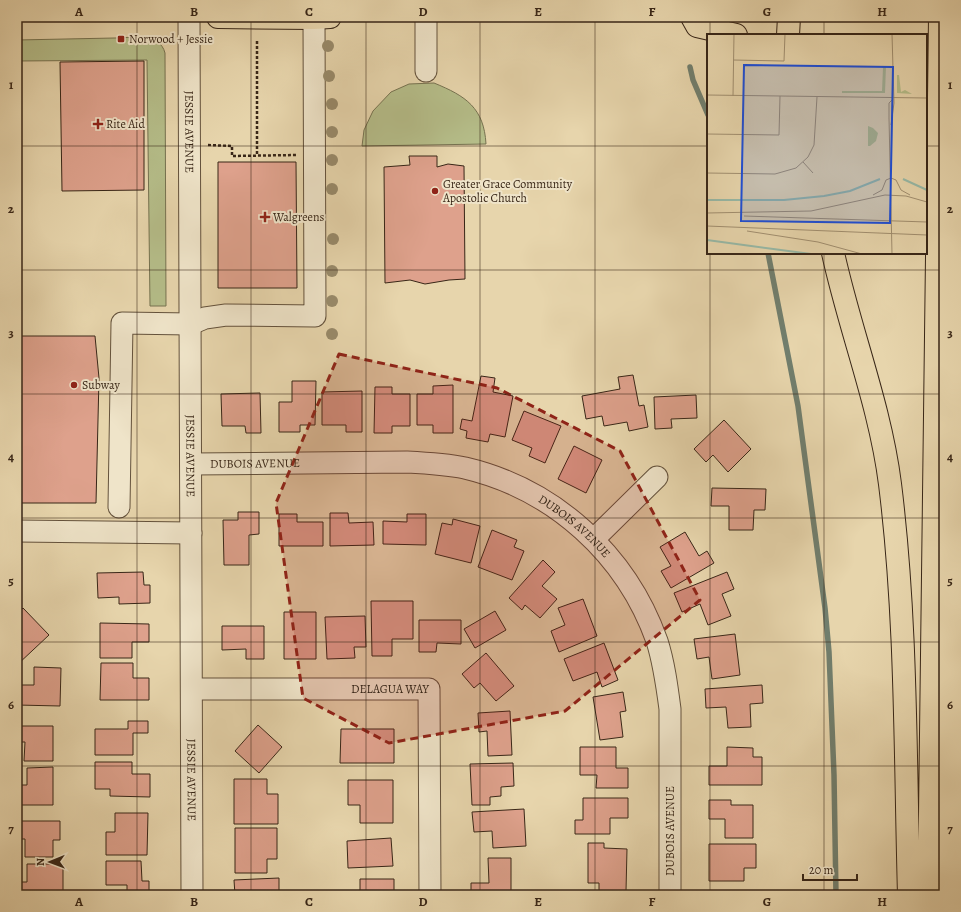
<svg xmlns="http://www.w3.org/2000/svg" width="961" height="912" font-family="Alegreya,serif">
	<rect width="100%" height="100%" fill="#e7d5ac"/>
	<filter id="stains"><feTurbulence type="fractalNoise" baseFrequency=".005" numOctaves="4"/><feColorMatrix values="0 0 0 0 .2 0 0 0 0 .09 0 0 0 0 .02 0 0 0 .5 -.17"/></filter>
	<radialGradient id="worn" r=".72"><stop offset=".6" stop-color="#630" stop-opacity="0"/><stop offset="1" stop-color="#630" stop-opacity=".3"/></radialGradient>
	<!-- green -->
	<path fill="#b5bd89" stroke="#767250" d="M 114,38 C 130,38 160,32 165,53 L 166,306 L 150,306 L 147,60 L 17,61 L 17,40 Z
		M 434,83 C 466,96 484,108 486,144 L 362,146 L 364,130 L 373,111 L 391,92 L 409,84 Z"/>
	<g fill="none" stroke-linecap="round" stroke-linejoin="round">
		<!-- stream -->
		<path stroke="#717e6d" stroke-width="5.5" d="M 690,67 L 693,80 L 708,115
			M 768,253 L 798,406 L 825,608 L 829,652 L 834,775 L 836,895"/>
	</g>
	<!-- building -->
	<path fill="#dea18c" stroke="#382617" d="M 144,61 L 144,190 L 62,191 L 60,62 Z
		M 409,156 L 437,156 L 437,167 L 448,164 L 464,166 L 465,279 L 449,280 L 425,284 L 410,280 L 385,283 L 384,167 L 410,165 Z
		M 218,162 L 296,162 L 297,288 L 218,288 Z
		M 17,336 L 95,336 L 99,378 L 96,503 L 17,503 Z
		M 633,375 L 639,406 L 644,405 L 648,427 L 629,431 L 627,422 L 604,426 L 602,416 L 586,419 L 582,396 L 620,389 L 618,377 Z
		M 481,376 L 495,378 L 493,392 L 513,396 L 505,437 L 490,434 L 488,442 L 466,438 L 467,431 L 460,429 L 462,419 L 472,421 Z
		M 292,381 L 316,381 L 315,425 L 300,425 L 300,432 L 279,432 L 279,402 L 292,402 Z
		M 453,385 L 453,433 L 433,433 L 433,425 L 417,425 L 417,394 L 433,394 L 433,386 Z
		M 375,387 L 392,387 L 392,394 L 410,394 L 410,426 L 392,426 L 392,433 L 374,433 Z
		M 362,391 L 362,432 L 346,432 L 346,425 L 322,425 L 322,392 Z
		M 260,393 L 261,433 L 246,433 L 245,426 L 222,426 L 221,394 Z
		M 696,395 L 697,418 L 671,419 L 672,428 L 655,429 L 654,397 Z
		M 524,411 L 561,426 L 545,463 L 529,456 L 532,448 L 512,440 Z
		M 724,420 L 751,449 L 728,472 L 713,455 L 706,462 L 694,449 Z
		M 574,446 L 602,460 L 586,493 L 558,479 Z
		M 712,488 L 766,489 L 765,510 L 754,510 L 753,530 L 729,530 L 729,506 L 711,506 Z
		M 238,512 L 259,512 L 259,534 L 249,535 L 249,565 L 224,565 L 223,520 L 238,520 Z
		M 330,513 L 348,513 L 349,523 L 373,522 L 374,545 L 330,546 Z
		M 279,514 L 297,514 L 297,522 L 323,522 L 323,546 L 279,546 Z
		M 407,514 L 426,514 L 426,545 L 383,544 L 383,521 L 407,522 Z
		M 453,519 L 480,526 L 471,563 L 435,554 L 442,523 L 452,525 Z
		M 492,530 L 517,540 L 514,547 L 524,551 L 512,580 L 478,567 Z
		M 685,532 L 699,556 L 707,551 L 714,563 L 671,588 L 661,571 L 671,566 L 660,547 Z
		M 543,560 L 555,572 L 542,586 L 557,599 L 540,618 L 525,605 L 522,610 L 509,598 Z
		M 143,572 L 144,585 L 150,585 L 150,603 L 119,604 L 119,597 L 98,598 L 97,573 Z
		M 727,572 L 734,589 L 722,594 L 731,616 L 708,625 L 700,604 L 682,612 L 674,593 Z
		M 583,599 L 597,636 L 559,652 L 551,631 L 565,625 L 558,608 Z
		M 371,601 L 413,601 L 413,639 L 392,639 L 392,656 L 372,656 Z
		M 23,608 L 49,635 L 17,665 L 17,614 Z
		M 495,611 L 506,630 L 475,648 L 464,629 Z
		M 284,612 L 316,612 L 316,659 L 284,659 Z
		M 365,616 L 366,647 L 354,647 L 355,658 L 327,659 L 325,617 Z
		M 419,620 L 461,620 L 461,644 L 437,643 L 436,652 L 419,652 Z
		M 100,623 L 149,624 L 149,642 L 132,642 L 132,658 L 100,658 Z
		M 222,626 L 264,626 L 264,659 L 246,659 L 246,649 L 222,650 Z
		M 735,634 L 740,675 L 712,679 L 709,657 L 697,659 L 694,639 Z
		M 604,643 L 618,680 L 602,687 L 597,672 L 573,681 L 564,659 Z
		M 486,653 L 514,686 L 496,701 L 480,683 L 474,688 L 462,674 Z
		M 101,663 L 133,663 L 133,678 L 149,678 L 149,700 L 100,700 Z
		M 34,667 L 61,668 L 60,706 L 17,705 L 17,685 L 34,685 Z
		M 762,685 L 763,703 L 750,704 L 751,727 L 728,728 L 726,707 L 706,708 L 705,689 Z
		M 623,692 L 626,711 L 620,712 L 623,737 L 600,740 L 593,697 Z
		M 510,711 L 512,755 L 488,756 L 487,731 L 479,732 L 478,713 Z
		M 128,721 L 148,721 L 148,733 L 133,733 L 133,755 L 95,755 L 95,729 L 128,729 Z
		M 258,725 L 282,747 L 259,773 L 235,751 Z
		M 17,726 L 53,726 L 53,761 L 24,761 L 25,742 L 17,742 Z
		M 341,729 L 394,729 L 394,763 L 340,763 Z
		M 580,747 L 616,747 L 616,768 L 628,768 L 628,788 L 596,788 L 597,775 L 580,775 Z
		M 727,747 L 753,748 L 753,757 L 762,757 L 762,785 L 709,785 L 709,766 L 727,766 Z
		M 95,762 L 132,762 L 132,774 L 150,774 L 150,797 L 110,796 L 110,789 L 95,789 Z
		M 513,763 L 514,786 L 501,787 L 501,796 L 490,797 L 490,805 L 472,805 L 470,764 Z
		M 53,767 L 53,805 L 17,805 L 17,785 L 27,785 L 27,768 Z
		M 234,779 L 267,779 L 267,794 L 278,794 L 278,824 L 234,824 Z
		M 348,780 L 393,780 L 393,823 L 360,823 L 360,805 L 348,805 Z
		M 583,798 L 628,798 L 628,818 L 610,818 L 610,834 L 575,834 L 575,820 L 583,820 Z
		M 709,800 L 731,800 L 731,805 L 753,805 L 753,838 L 725,838 L 725,819 L 709,819 Z
		M 524,809 L 526,846 L 493,848 L 492,831 L 474,832 L 472,812 Z
		M 115,813 L 148,813 L 147,855 L 106,855 L 106,832 L 115,832 Z
		M 17,821 L 60,821 L 60,840 L 53,840 L 53,857 L 25,857 L 25,839 L 17,839 Z
		M 235,828 L 277,828 L 277,859 L 267,859 L 267,873 L 235,873 Z
		M 391,838 L 393,866 L 348,868 L 347,841 Z
		M 588,843 L 604,843 L 604,848 L 627,849 L 626,891 L 599,891 L 599,883 L 588,883 Z
		M 709,844 L 756,844 L 756,868 L 744,868 L 744,881 L 709,881 Z
		M 488,858 L 511,858 L 511,895 L 471,895 L 471,883 L 489,883 Z
		M 106,861 L 141,861 L 142,881 L 149,881 L 149,891 L 127,891 L 127,885 L 106,885 Z
		M 27,864 L 63,864 L 63,895 L 17,895 L 17,882 L 27,882 Z
		M 279,878 L 279,892 L 266,892 L 266,895 L 235,895 L 234,880 Z
		M 360,879 L 394,879 L 394,895 L 360,895 Z"/>
	<g fill="none" stroke-linecap="round" stroke-linejoin="round">
		<!-- minor casing -->
		<g stroke="#64523c" stroke-width="23">
			<g id="minor">
				<path id="s1" d="M 189,17 L 192,895"/>
				<path d="M 426,71 L 426,17"/>
				<path id="s2" d="M 191,464 L 407,462 C 427,463 446,464 465,468 C 554,489 626,554 657,641 C 664,663 667,686 670,709 L 670,895"/>
				<path d="M 119,507 L 122,323 L 191,324 L 205,318 L 226,315 L 315,316 L 314,18"/>
				<path d="M 17,531 L 191,533"/>
				<path d="M 594,539 L 657,477"/>
				<path id="s3" d="M 192,689 L 429,689 L 430,895"/>
			</g>
		</g>
		<!-- major casing -->
		<g stroke="#382617" stroke-width="24">
			<path id="major" d="M 218,17 L 314,18 L 330,17"/>
		</g>
		<!-- highway casing -->
		<g stroke="#382617" stroke-width="24">
			<path id="highway" d="M 692,17 L 697,26 L 736,35
				M 788,35 L 789,17
				M 833,253 C 850,331 880,405 890,484 C 907,620 905,758 909,895
				M 929,895 L 940,17"/>
		</g>
		<!-- path -->
		<path stroke="#382617" stroke-width="2.5" stroke-dasharray="3 2" stroke-linecap="butt" d="M 257,41 L 257,156
			M 208,145 L 232,146 L 232,156 L 296,155"/>
		<!-- minor -->
		<use href="#minor" stroke="#efe4c9" stroke-width="21"/>
		<!-- major -->
		<use href="#major" stroke="#e7d5ac" stroke-width="22"/>
		<!-- highway -->
		<use href="#highway" stroke="#e7d5ac" stroke-width="22"/>
	</g>
	<!-- trees -->
	<g fill="#988a6a">
		<circle cx="328" cy="46" r="6"/>
		<circle cx="329" cy="76" r="6"/>
		<circle cx="332" cy="104" r="6"/>
		<circle cx="332" cy="132" r="6"/>
		<circle cx="332" cy="160" r="6"/>
		<circle cx="332" cy="189" r="6"/>
		<circle cx="333" cy="239" r="6"/>
		<circle cx="332" cy="271" r="6"/>
		<circle cx="332" cy="301" r="6"/>
		<circle cx="332" cy="334" r="6"/>
	</g>
	<!-- marked area -->
	<path fill="#8f2418" fill-opacity="0.2" stroke="#8f2418" stroke-width="3" stroke-dasharray="8 5" stroke-linejoin="round" d="M 339,354 L 497,388 L 620,451 L 700,600 L 565,711 L 389,743 L 303,698 L 276,503 Z"/>
	<!-- grid -->
	<path fill="none" stroke="#382617" stroke-width="1" stroke-opacity="0.55" d="M 137,17 L 137,895M 251,17 L 251,895M 366,17 L 366,895M 480,17 L 480,895M 595,17 L 595,895M 710,17 L 710,35M 824,17 L 824,35M 17,146 L 708,146M 926,146 L 944,146M 710,253 L 710,895M 824,253 L 824,895M 17,270 L 944,270M 17,394 L 944,394M 17,518 L 944,518M 17,642 L 944,642M 17,766 L 944,766"/>
	<!-- markers -->
	<g fill="#8f2418" stroke="#efe4c9" stroke-width="1.5">
		<rect x="117" y="35" width="8" height="8" rx="2"/>
		<path d="M96 118h4v4h4v4h-4v4h-4v-4h-4v-4h4z"/>
		<circle cx="435" cy="191" r="4"/>
		<path d="M263 211h4v4h4v4h-4v4h-4v-4h-4v-4h4z"/>
		<circle cx="74" cy="385" r="4"/>
	</g>
	<g text-anchor="middle" stroke-width="4" stroke-linejoin="round" paint-order="stroke">
		<!-- poi labels -->
		<g font-size="12" fill="#382617" stroke="#efe4c9" text-anchor="start">
			<text x="129" y="43">Norwood + Jessie</text>
			<text x="106" y="128">Rite Aid</text>
			<text x="443" y="188">Greater Grace Community<tspan x="443" dy="14">Apostolic Church</tspan></text>
			<text x="273" y="221">Walgreens</text>
			<text x="82" y="389">Subway</text>
		</g>
		<!-- street labels -->
		<g font-size="12" fill="#382617" stroke="#efe4c9">
			<text dy="4" stroke="none"><textPath href="#s1" startOffset="115">JESSIE AVENUE</textPath></text>
			<text dy="4" stroke="none"><textPath href="#s1" startOffset="439">JESSIE AVENUE</textPath></text>
			<text dy="4" stroke="none"><textPath href="#s2" startOffset="64">DUBOIS AVENUE</textPath></text>
			<text dy="4" stroke="none"><textPath href="#s2" startOffset="400">DUBOIS AVENUE</textPath></text>
			<text dy="4" stroke="none"><textPath href="#s3" startOffset="198">DELAGUA WAY</textPath></text>
			<text dy="4" stroke="none"><textPath href="#s1" startOffset="763">JESSIE AVENUE</textPath></text>
			<text transform="translate(670 831) rotate(-90)" y="4">DUBOIS AVENUE</text>
		</g>
	</g>
	<!-- overview -->
	<g transform="translate(707 34)">
		<rect width="220" height="220" fill="#e7d5ac"/>
		<path d="M 173,32 L 179,32 L 178,59 L 135,59 L 135,57 L 175,57 L 176,34 ZM 190,41 L 192,41 L 194,58 L 198,56 L 205,60 L 190,59 ZM 161,92 L 166,94 L 171,99 L 169,107 L 163,112 L 161,112 Z" fill="#b5bd89"/>
		<path fill="none" stroke="#97b9a7" stroke-width="2" d="M 196,145 L 220,156M 0,166 L 77,166 L 117,162 L 143,157 L 173,145M 0,206 L 104,220"/>
		<path fill="none" stroke="#a18f70" stroke-width="1" d="M 26,26 L 77,27 L 78,0M 0,61 L 220,64M 26,62 L 27,0M 184,91 L 187,69 L 185,0M 0,100 L 72,101 L 73,62M 96,128 L 106,139M 0,139 L 68,140 L 89,134 L 101,123 L 107,111 L 110,63M 166,161 L 175,156 L 179,146 L 184,144 L 189,146 L 194,156 L 203,161M 0,179 L 104,177 L 178,161 L 199,162 L 220,168M 37,182 L 220,188M 0,192 L 220,201M 40,197 L 111,208 L 155,220M 185,220 L 182,84 L 182,69 L 185,66"/>
		<path fill="#1d4ed8" fill-opacity="0.15" stroke="#1d4ed8" stroke-width="2" d="M 37,31 L 186,33 L 183,189 L 34,187 Z"/>
		<rect width="220" height="220" fill="none" stroke="#382617" stroke-width="2"/>
	</g>
	<!-- margin -->
	<rect width="961" height="912" fill="none" stroke="#e7d5ac" stroke-width="44"/>
	<!-- north arrow -->
	<g transform="translate(50 862) rotate(269)" stroke="#efe4c9" stroke-width="3" paint-order="stroke">
	<path d="M0-3L7 15L0 10L-7 15Z" fill="#382617"/>
	<text y="-6" font-size="11" font-weight="bold" text-anchor="middle" fill="#382617">N</text>
	</g>
	<!-- scale -->
	<path d="M803 874v6h54v-6" fill="none" stroke="#382617" stroke-width="2"/>
	<text x="809" y="874" font-size="12" fill="#382617" stroke="#efe4c9" stroke-width="3" paint-order="stroke">20 m</text>
	<rect x="22" y="22" width="917" height="868" fill="none" stroke="#382617" stroke-width="1.5"/>
	<g font-size="13" text-anchor="middle" font-weight="bold" fill="#382617">
		<text x="79" y="16">A</text>
		<text x="194" y="16">B</text>
		<text x="309" y="16">C</text>
		<text x="423" y="16">D</text>
		<text x="538" y="16">E</text>
		<text x="652" y="16">F</text>
		<text x="767" y="16">G</text>
		<text x="882" y="16">H</text>
		<text x="11" y="89">1</text>
		<text x="950" y="89">1</text>
		<text x="11" y="213">2</text>
		<text x="950" y="213">2</text>
		<text x="11" y="337">3</text>
		<text x="950" y="337">3</text>
		<text x="11" y="461">4</text>
		<text x="950" y="461">4</text>
		<text x="11" y="585">5</text>
		<text x="950" y="585">5</text>
		<text x="11" y="709">6</text>
		<text x="950" y="709">6</text>
		<text x="11" y="833">7</text>
		<text x="950" y="833">7</text>
		<text x="79" y="906">A</text>
		<text x="194" y="906">B</text>
		<text x="309" y="906">C</text>
		<text x="423" y="906">D</text>
		<text x="538" y="906">E</text>
		<text x="652" y="906">F</text>
		<text x="767" y="906">G</text>
		<text x="882" y="906">H</text>
	</g>
	<rect width="100%" height="100%" filter="url(#stains)"/>
	<rect width="100%" height="100%" fill="url(#worn)"/>
</svg>
